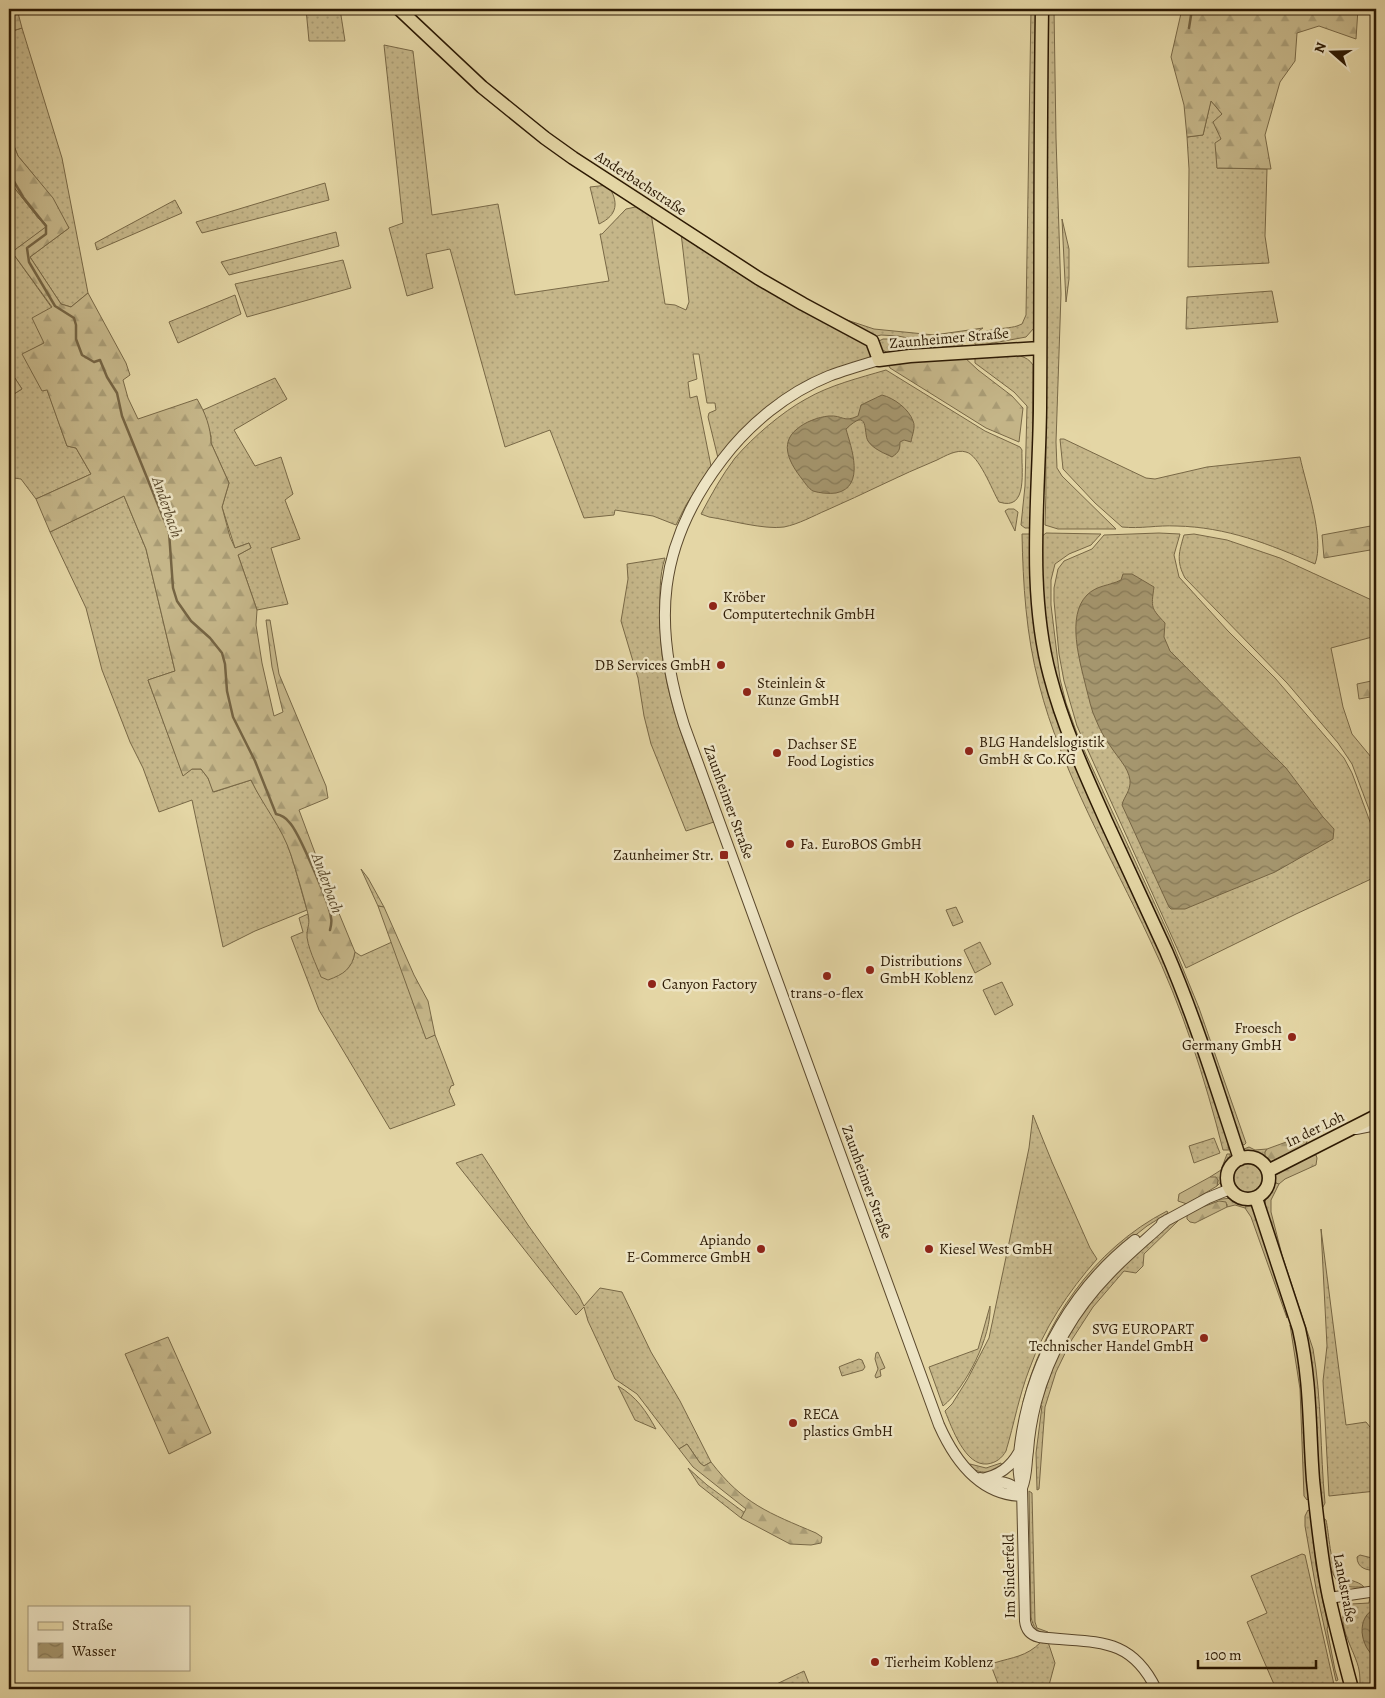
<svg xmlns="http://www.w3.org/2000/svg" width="1385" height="1698" font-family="Alegreya,serif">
	<defs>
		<pattern id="grass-dots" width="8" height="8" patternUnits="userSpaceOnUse" patternTransform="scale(1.25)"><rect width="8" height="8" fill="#c5b689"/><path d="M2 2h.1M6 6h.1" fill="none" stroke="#a99c75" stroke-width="1.8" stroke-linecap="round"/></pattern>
		<pattern id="forest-firs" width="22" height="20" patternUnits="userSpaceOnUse" patternTransform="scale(1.25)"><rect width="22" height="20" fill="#c5b689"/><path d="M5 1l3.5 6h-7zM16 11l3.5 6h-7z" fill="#a99c75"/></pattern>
		<pattern id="water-waves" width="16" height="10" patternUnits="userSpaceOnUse" patternTransform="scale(1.25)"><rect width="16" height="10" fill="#a5966e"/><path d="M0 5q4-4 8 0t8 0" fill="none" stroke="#877a58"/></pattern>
	</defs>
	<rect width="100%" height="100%" fill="#e4d6a5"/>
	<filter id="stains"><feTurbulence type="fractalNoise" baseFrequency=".004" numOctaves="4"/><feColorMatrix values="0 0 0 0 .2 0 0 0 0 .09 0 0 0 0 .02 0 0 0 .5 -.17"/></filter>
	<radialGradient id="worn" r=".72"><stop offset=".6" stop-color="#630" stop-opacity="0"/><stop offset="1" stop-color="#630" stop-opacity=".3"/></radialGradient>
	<!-- grass -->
	<path fill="url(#grass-dots)" stroke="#786846" d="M 306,9 L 340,9 L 345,41 L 309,41 Z
		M 1031,9 L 1038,9 L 1034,328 L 1026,337 L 977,346 L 973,341 C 980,327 1004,330 1017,326 L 1022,324 L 1026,315 Z
		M 1046,9 L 1054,9 L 1056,138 L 1061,294 L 1056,442 L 1057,468 L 1062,476 L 1116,529 L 1058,529 L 1045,525 C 1047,486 1045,447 1046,408 C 1048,275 1046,142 1046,9 Z
		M 22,28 L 62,158 L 88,293 L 71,307 L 61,304 L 30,257 L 69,228 L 32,173 L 18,156 L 9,134 L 9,32 Z
		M 384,45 L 413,51 L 432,215 L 498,204 L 515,295 L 609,281 L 600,234 L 602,234 L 626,209 L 640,206 L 651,213 L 665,304 L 675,305 L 686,310 L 689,302 L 681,233 L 865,342 L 872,353 L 870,357 L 818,378 L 718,458 L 708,417 L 709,413 L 716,410 L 715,403 L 707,403 L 699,354 L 693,354 L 697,379 L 688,382 L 690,398 L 697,396 L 711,466 L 686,505 L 676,525 L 653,516 L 615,510 L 614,515 L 584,518 L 550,430 L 505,447 L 450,249 L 426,254 L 433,288 L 407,296 L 389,228 L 403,223 Z
		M 1211,100 L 1222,114 L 1221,139 L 1217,168 L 1267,169 L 1265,236 L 1269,263 L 1188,267 L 1189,169 L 1187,137 L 1203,135 Z
		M 9,181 L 39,219 L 44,222 L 48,226 L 12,252 L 52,308 L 44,343 L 23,354 L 43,391 L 47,389 L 67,446 L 76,448 L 91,474 L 36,499 L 21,479 L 14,478 L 9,466 L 9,397 L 22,389 L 9,369 Z
		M 325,183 L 329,200 L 202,233 L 196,222 Z
		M 608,185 C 619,202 618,215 599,224 L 590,187 Z
		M 175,200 L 182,213 L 97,250 L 95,243 Z
		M 1062,219 L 1069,249 L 1069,279 L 1066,302 Z
		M 336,232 L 339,246 L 229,275 L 221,262 Z
		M 343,260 L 351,288 L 247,317 L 235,284 Z
		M 1272,291 L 1278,322 L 1186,329 L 1187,297 Z
		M 235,295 L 241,314 L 178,343 L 169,322 Z
		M 835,316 L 874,329 L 934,335 L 983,328 L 968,338 L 960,340 L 928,342 L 898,336 L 881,335 L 873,337 Z
		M 883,339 L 894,339 L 927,345 L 963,344 L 961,347 L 889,354 L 880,348 L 877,342 Z
		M 1004,353 C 1015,355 1027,355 1033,365 L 1032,528 L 1025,528 L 1021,525 L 1025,486 L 1027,406 L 1014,392 L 975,363 L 975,355 Z
		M 886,370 L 985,431 L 1020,447 L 1022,450 C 1021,469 1029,512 999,502 C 992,490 979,455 966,452 C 957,449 945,456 937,460 C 900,475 864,494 827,510 C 813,516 799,524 784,527 C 765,530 729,520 709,517 L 701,514 C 711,495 722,475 735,458 C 753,437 782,412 806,399 C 830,385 859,378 886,370 Z
		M 275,378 L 287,399 L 234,430 L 255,466 L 281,457 L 293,494 L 285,500 L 300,539 L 271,548 L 288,604 L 257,610 L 238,555 L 251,548 L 249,543 L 235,548 L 222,507 L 229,483 L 211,443 L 211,436 L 203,410 Z
		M 1060,439 L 1064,439 L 1146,478 L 1155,479 L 1207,467 L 1300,457 C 1306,485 1325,539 1315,564 C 1269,544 1227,527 1176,526 C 1158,525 1140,529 1122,527 L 1095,503 L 1063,469 Z
		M 124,496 L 146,549 L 175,671 L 148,680 L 183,775 L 192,769 L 201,769 L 208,778 L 214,792 L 251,780 C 258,795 268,808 277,822 C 292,849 298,881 307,910 L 255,931 L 223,947 L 192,800 L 159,812 L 143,768 L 130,742 L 102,670 L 86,608 L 50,532 Z
		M 1008,509 L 1014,509 L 1018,512 L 1015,531 L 1005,511 Z
		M 1046,533 L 1101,534 L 1091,545 L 1069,554 L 1055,564 L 1051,580 L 1051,605 L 1060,679 L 1066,703 L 1079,739 L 1170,937 L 1199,1008 L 1246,1143 L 1244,1145 L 1242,1144 L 1088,771 L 1061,701 L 1044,620 L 1040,538 Z
		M 1159,533 L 1180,534 L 1174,555 L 1179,577 L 1228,631 L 1275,678 L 1344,758 L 1352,773 L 1376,838 L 1376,875 L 1369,880 L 1296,914 L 1186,968 L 1077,726 L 1064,681 L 1059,654 L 1054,601 L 1054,588 L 1058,569 L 1064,561 L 1092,549 L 1104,535 Z
		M 1022,534 L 1032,534 L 1045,671 L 1174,982 L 1221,1113 L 1229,1150 L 1223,1150 C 1205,1078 1182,1007 1150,940 C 1112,858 1061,771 1039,684 C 1026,635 1023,584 1022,534 Z
		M 1194,534 L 1227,540 L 1280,558 L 1376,602 L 1376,636 L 1331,648 L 1343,707 L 1352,734 L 1376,763 L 1376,828 L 1352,764 L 1338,743 L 1287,683 L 1185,578 C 1176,561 1179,552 1184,535 Z
		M 665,558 C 659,576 660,595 660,615 C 660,633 661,651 664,668 C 673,721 696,772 714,822 L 686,831 L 651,744 L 644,716 L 638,678 L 621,621 L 628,579 L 627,564 Z
		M 361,869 L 368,878 L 384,907 L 378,906 Z
		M 956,907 L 963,922 L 953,926 L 946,910 Z
		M 308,914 L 310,925 L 307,933 L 353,960 L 355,952 L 361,956 L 392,942 L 426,1038 L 435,1035 L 454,1085 L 451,1086 L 449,1091 L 455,1105 L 390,1129 L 319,1010 L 291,937 L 303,932 L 299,918 Z
		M 980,942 L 991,964 L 975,973 L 964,950 Z
		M 1002,982 L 1013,1005 L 995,1015 L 983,990 Z
		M 1033,1115 L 1052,1162 L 1090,1248 L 1097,1259 C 1068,1292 1044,1328 1029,1370 C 1019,1396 1014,1424 1006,1451 C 1002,1458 996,1463 987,1464 C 965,1466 952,1428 945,1411 L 952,1404 L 967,1380 L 989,1338 L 1029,1148 Z
		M 1214,1138 L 1220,1153 L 1194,1163 L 1189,1146 Z
		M 1249,1147 L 1255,1150 L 1267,1149 L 1265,1152 L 1267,1160 L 1270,1162 L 1250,1155 L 1244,1149 Z
		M 482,1154 L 528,1225 L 579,1296 L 584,1306 L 600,1288 L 622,1292 L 651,1352 L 680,1401 L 711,1462 L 704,1466 L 700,1463 L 687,1444 L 679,1449 L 637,1394 L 615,1379 L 588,1321 L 584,1307 L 576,1315 L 456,1163 Z
		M 1227,1154 L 1230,1154 C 1231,1163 1224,1180 1217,1186 L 1218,1180 L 1210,1177 L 1221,1170 Z
		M1234 1178a14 14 0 1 1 28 0a14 14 0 1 1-28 0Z
		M 1274,1176 L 1276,1183 L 1279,1184 L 1271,1200 L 1271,1212 L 1282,1255 L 1313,1349 C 1322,1400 1320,1452 1325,1503 L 1323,1507 L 1321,1507 L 1315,1414 L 1265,1205 L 1266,1196 Z
		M 1231,1198 L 1245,1202 L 1251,1206 L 1245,1208 L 1235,1205 L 1227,1207 L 1227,1204 L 1197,1209 L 1214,1200 Z
		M 1167,1211 L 1168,1213 L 1147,1226 L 1118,1249 L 1027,1403 L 1023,1402 C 1043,1323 1093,1249 1167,1211 Z
		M 1175,1220 L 1178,1221 L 1144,1254 L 1143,1266 L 1136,1273 L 1124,1271 L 1093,1307 L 1071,1341 L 1056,1372 L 1045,1407 L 1039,1489 L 1037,1490 L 1036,1453 L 1042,1406 L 1040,1405 L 1057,1356 L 1092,1297 L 1143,1244 Z
		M 1321,1229 L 1346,1425 L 1366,1422 L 1370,1427 L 1376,1428 L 1376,1491 L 1329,1496 L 1323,1381 L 1327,1346 Z
		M 990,1306 C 992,1335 966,1388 943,1406 L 929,1367 L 978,1349 Z
		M 1290,1325 L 1291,1329 L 1294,1330 L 1303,1371 L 1309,1498 L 1307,1500 L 1304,1496 L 1300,1389 Z
		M 878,1352 L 885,1368 L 880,1370 L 881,1376 L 876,1378 L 875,1376 L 878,1369 L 875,1359 L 876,1353 Z
		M 859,1359 L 862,1360 L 865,1367 L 863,1370 L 842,1376 L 839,1367 L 841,1366 Z
		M 618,1386 C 637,1397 646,1411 656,1429 L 635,1420 Z
		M 1001,1463 L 1002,1467 C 991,1473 980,1475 969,1466 L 970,1464 L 986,1468 Z
		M 688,1468 L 707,1485 L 745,1513 L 741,1518 L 699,1485 Z
		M 1029,1491 L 1032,1493 L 1035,1622 L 1037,1628 L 1048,1632 L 1048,1634 C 1037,1633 1033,1627 1031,1617 Z
		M 1308,1510 L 1311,1512 L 1316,1566 L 1328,1626 L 1327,1629 L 1335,1670 L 1338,1680 L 1336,1681 L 1317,1594 L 1305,1526 L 1305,1516 Z
		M 1322,1517 L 1326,1520 C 1329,1532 1330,1566 1339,1574 C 1346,1581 1358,1580 1364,1587 C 1357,1587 1347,1588 1341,1584 C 1327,1576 1325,1533 1322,1517 Z
		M 1302,1554 L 1305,1555 L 1335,1689 L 1276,1689 L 1247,1622 L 1267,1613 L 1251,1576 Z
		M 1360,1555 L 1376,1559 L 1376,1570 C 1367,1571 1357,1568 1357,1557 Z
		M 1376,1596 L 1376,1673 L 1372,1678 L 1370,1689 L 1358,1689 L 1357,1686 L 1360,1686 C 1360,1681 1360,1675 1359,1670 C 1356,1652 1334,1623 1347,1606 L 1350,1615 L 1353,1612 L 1351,1604 L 1369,1603 L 1370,1597 Z
		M 1041,1642 L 1048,1642 L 1055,1663 L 1048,1689 L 1000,1689 L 992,1668 L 994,1663 C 1013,1657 1026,1657 1041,1642 Z
		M 804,1671 L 811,1689 L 766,1689 Z"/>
	<!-- forest -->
	<path fill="url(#forest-firs)" stroke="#786846" d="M 9,9 L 17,9 L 22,28 L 9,32 Z
		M 1182,9 L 1358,9 L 1356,39 L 1319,26 L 1297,33 L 1295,61 L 1280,82 L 1265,135 L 1271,169 L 1217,168 L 1215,143 L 1221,139 L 1213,122 L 1222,114 L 1211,101 L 1203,135 L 1187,137 L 1184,105 L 1171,57 Z
		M 9,133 L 18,156 L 53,198 L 69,228 L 30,257 L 61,304 L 71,307 L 88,293 L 126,363 L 130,375 L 123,380 L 128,398 L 138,419 L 197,399 C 205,412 211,428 211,443 L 229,483 L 222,507 L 230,537 L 235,548 L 249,543 L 251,548 L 238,555 L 257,610 L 256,625 L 262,663 L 274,716 L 283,712 L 272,667 L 266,620 L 270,620 L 279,674 L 326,786 L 328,798 L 299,810 L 324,877 L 355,952 C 352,969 344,974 328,980 L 321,977 C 317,966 306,945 307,933 C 308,925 310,924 308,914 C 303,894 297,874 291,855 C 282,827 263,806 251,780 L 213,792 L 208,778 L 201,769 L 192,769 L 183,776 L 148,680 L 175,671 L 146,549 L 124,496 L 50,532 L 36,499 L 91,474 L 76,448 L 67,446 L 47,390 L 42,391 L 22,354 L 44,343 L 32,318 L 52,307 L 12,252 L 47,226 L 44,222 L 39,219 L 9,181 Z
		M 963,356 L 978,370 L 1012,396 L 1023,408 L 1019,442 L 986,428 L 890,368 L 888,364 Z
		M 9,369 L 22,389 L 9,397 Z
		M 1376,525 L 1376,549 L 1324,558 L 1322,535 Z
		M 1376,680 L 1376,696 L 1359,699 L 1357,684 Z
		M 378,906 L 384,907 L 414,975 L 428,1001 L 435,1035 L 426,1039 Z
		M 1300,1137 L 1303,1137 L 1307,1141 L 1305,1147 L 1270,1162 L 1265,1157 L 1265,1152 L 1267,1149 Z
		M 1312,1154 L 1316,1155 L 1317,1158 L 1316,1165 L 1285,1179 L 1279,1184 L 1276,1183 L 1274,1176 Z
		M 1210,1177 L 1216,1177 L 1218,1180 L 1217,1186 L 1187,1204 L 1178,1201 L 1179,1194 Z
		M 1219,1201 L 1226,1202 L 1227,1207 L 1195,1223 L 1190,1222 L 1187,1219 L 1187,1214 L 1197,1209 Z
		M 1246,1206 L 1251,1206 L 1254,1211 L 1283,1294 L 1287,1318 L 1251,1217 L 1245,1208 Z
		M 168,1337 L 211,1433 L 169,1454 L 125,1354 Z
		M 687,1444 L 700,1463 L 704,1466 L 711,1462 C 743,1504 769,1513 816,1533 L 822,1537 L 821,1543 L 811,1545 L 790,1544 L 741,1518 L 746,1509 L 693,1467 L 679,1449 Z"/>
	<!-- water -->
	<path fill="url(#water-waves)" stroke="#756443" d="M 882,395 C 894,398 909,409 913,421 C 916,427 912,435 911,442 L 904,440 L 900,442 C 900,450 899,452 892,457 C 884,453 873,449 868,441 C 863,433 870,406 846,429 C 851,447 866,487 836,493 C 829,494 819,493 813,491 C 809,489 805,483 802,479 C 791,465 778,444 797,429 C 805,422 818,417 829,416 C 843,415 843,423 858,416 L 861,405 Z
		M 1123,574 L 1132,574 L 1154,587 C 1151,608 1151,608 1165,623 L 1164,637 L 1170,651 L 1286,768 L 1323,817 L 1334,829 L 1333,839 L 1275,872 L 1185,909 L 1171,909 L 1169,907 L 1122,805 C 1124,796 1131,791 1130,780 C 1128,767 1118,758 1111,747 C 1105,739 1100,730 1096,720 C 1091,710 1089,698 1086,687 C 1080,662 1066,616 1087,595 C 1097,585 1109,586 1121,580 Z
		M 1376,1608 L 1376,1658 C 1360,1647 1355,1617 1376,1608 Z"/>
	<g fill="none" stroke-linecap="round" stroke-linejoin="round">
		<!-- stream -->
		<path stroke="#756443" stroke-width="2.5" d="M 1189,28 L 1192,9
			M 9,173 L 23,197 L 46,226 L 46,234 L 27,248 L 29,262 L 55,306 L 74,318 L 76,325 L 76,339 L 82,355 L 94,362 L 100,360 L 107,377 L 117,393 L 122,416 L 169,532 L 173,588 L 177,601 L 191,621 L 210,638 L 222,653 L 225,664 L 227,691 L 233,717 L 255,761 L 276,814 C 281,815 286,818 289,822 C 298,830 330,905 331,918 C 332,921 331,926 330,930"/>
		<!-- minor casing -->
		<g stroke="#5a482c" stroke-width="12">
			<path id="minor" d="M 879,360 C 862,365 845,370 829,376 C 787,393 749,424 722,460 C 657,545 652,624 684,725 L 939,1425 C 955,1461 980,1495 1022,1496
				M 1356,1129 L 1376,1125
				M 1162,1223 L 1208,1198 L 1230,1189
				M 980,1478 C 998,1484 1009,1478 1022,1495
				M 982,1479 C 999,1475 1010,1468 1019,1452
				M 1022,1488 C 1016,1471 1019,1450 1022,1432 C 1035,1356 1074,1288 1135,1240
				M 1329,1598 L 1376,1591
				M 1156,1689 C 1129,1633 1091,1644 1039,1637 C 1031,1635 1026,1630 1025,1621 L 1022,1488 C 1027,1476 1026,1464 1028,1451 C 1029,1435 1032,1418 1036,1402 C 1049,1354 1074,1310 1109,1274 C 1127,1255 1148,1238 1167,1220"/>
		</g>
		<!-- major casing -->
		<g stroke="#2c1903" stroke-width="15">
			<path id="major" d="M 399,9 L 482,87 L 545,138 L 573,158 L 758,278 L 803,304 L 872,341 L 879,360 L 910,356 L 1040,348
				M 1042,9 C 1040,142 1041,275 1040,409 C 1039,497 1027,590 1050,676 C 1063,726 1085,774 1106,821 C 1126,864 1146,907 1166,951 C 1195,1018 1217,1089 1240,1159
				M1227 1178a21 21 0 1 1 42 0a21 21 0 1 1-42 0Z
				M 1268,1171 L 1376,1116
				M 1256,1198 L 1299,1329 C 1311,1382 1309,1428 1313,1480 C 1317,1519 1321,1559 1329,1597 C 1336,1628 1344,1659 1352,1689"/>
		</g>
		<!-- minor -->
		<use href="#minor" stroke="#ede4c4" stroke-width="10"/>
		<!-- major -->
		<use href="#major" stroke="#e4d6a5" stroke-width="12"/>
	</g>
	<!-- markers -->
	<g fill="#8f2418" stroke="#ede4c4" stroke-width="2">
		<circle cx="713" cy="606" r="5"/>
		<circle cx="721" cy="665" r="5"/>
		<circle cx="747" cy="692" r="5"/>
		<circle cx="969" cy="751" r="5"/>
		<circle cx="777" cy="753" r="5"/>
		<circle cx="790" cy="844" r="5"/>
		<rect x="719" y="850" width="10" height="10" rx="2.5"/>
		<circle cx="870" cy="970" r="5"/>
		<circle cx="827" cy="976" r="5"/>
		<circle cx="652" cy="984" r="5"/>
		<circle cx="1292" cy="1037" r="5"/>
		<circle cx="761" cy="1249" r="5"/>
		<circle cx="929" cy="1249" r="5"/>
		<circle cx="1204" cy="1338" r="5"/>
		<circle cx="793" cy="1423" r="5"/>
		<circle cx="875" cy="1662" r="5"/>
	</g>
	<g text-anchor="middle" stroke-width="5" stroke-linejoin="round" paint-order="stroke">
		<!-- street labels -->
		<g font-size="15" fill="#2c1903" stroke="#ede4c4">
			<text transform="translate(641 183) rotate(33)" y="5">Anderbachstraße</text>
			<text transform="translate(949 338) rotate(-5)" y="5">Zaunheimer Straße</text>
			<text transform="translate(729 802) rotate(70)" y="5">Zaunheimer Straße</text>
			<text transform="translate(1315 1129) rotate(-26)" y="5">In der Loh</text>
			<text transform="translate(867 1182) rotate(70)" y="5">Zaunheimer Straße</text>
			<text transform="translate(1009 1576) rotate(-91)" y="5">Im Sinderfeld</text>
			<text transform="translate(1345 1588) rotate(79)" y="5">Landstraße</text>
		</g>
		<!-- poi labels -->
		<g font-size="15" fill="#2c1903" stroke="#ede4c4" text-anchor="start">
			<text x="723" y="602">Kröber<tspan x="723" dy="17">Computertechnik GmbH</tspan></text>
			<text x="711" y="670" text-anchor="end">DB Services GmbH</text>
			<text x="757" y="688">Steinlein &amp;<tspan x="757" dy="17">Kunze GmbH</tspan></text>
			<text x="979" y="747">BLG Handelslogistik<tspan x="979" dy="17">GmbH &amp; Co.KG</tspan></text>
			<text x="787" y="749">Dachser SE<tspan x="787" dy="17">Food Logistics</tspan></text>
			<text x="800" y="849">Fa. EuroBOS GmbH</text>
			<text x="714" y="860" text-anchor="end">Zaunheimer Str.</text>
			<text x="880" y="966">Distributions<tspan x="880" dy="17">GmbH Koblenz</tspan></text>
			<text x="662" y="989">Canyon Factory</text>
			<text x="827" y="998" text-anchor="middle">trans-o-flex</text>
			<text x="1282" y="1033" text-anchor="end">Froesch<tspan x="1282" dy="17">Germany GmbH</tspan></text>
			<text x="751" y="1245" text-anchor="end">Apiando<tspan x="751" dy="17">E-Commerce GmbH</tspan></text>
			<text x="939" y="1254">Kiesel West GmbH</text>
			<text x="1194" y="1334" text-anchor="end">SVG EUROPART<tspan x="1194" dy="17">Technischer Handel GmbH</tspan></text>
			<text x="803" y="1419">RECA<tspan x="803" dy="17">plastics GmbH</tspan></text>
			<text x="885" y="1667">Tierheim Koblenz</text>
		</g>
		<!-- water labels -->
		<g font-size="16" font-style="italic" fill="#5c4b2e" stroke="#ede4c4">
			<text transform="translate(168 507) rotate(71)" y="6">Anderbach</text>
			<text transform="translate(328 883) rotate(70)" y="6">Anderbach</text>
		</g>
	</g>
	<!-- margin -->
	<rect width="1385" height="1698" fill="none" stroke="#e4d6a5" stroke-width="30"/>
	<rect x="10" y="10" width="1365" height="1678" fill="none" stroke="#2c1903" stroke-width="2.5"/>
	<rect x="15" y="15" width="1355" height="1668" fill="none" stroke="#2c1903"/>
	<!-- legend -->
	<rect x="28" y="1606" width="162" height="65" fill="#ede4c4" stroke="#a09377"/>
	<rect x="38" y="1622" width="25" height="8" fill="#e4d6a5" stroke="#a09377"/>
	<text x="72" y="1630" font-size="15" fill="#2c1903">Straße</text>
	<rect x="38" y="1643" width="25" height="15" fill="url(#water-waves)" stroke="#a09377"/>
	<text x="72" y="1656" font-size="15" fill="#2c1903">Wasser</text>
	<!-- north arrow -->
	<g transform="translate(1332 52) rotate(290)" stroke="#ede4c4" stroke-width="4" paint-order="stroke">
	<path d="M0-4L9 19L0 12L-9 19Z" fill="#2c1903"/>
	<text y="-8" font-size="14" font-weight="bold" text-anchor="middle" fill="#2c1903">N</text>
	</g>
	<!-- scale -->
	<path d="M1198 1660v8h118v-8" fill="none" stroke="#2c1903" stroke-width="2.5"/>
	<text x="1205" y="1660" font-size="15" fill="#2c1903" stroke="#ede4c4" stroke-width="4" paint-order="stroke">100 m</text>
	<rect width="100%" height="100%" filter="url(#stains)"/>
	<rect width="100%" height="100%" fill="url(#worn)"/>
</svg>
